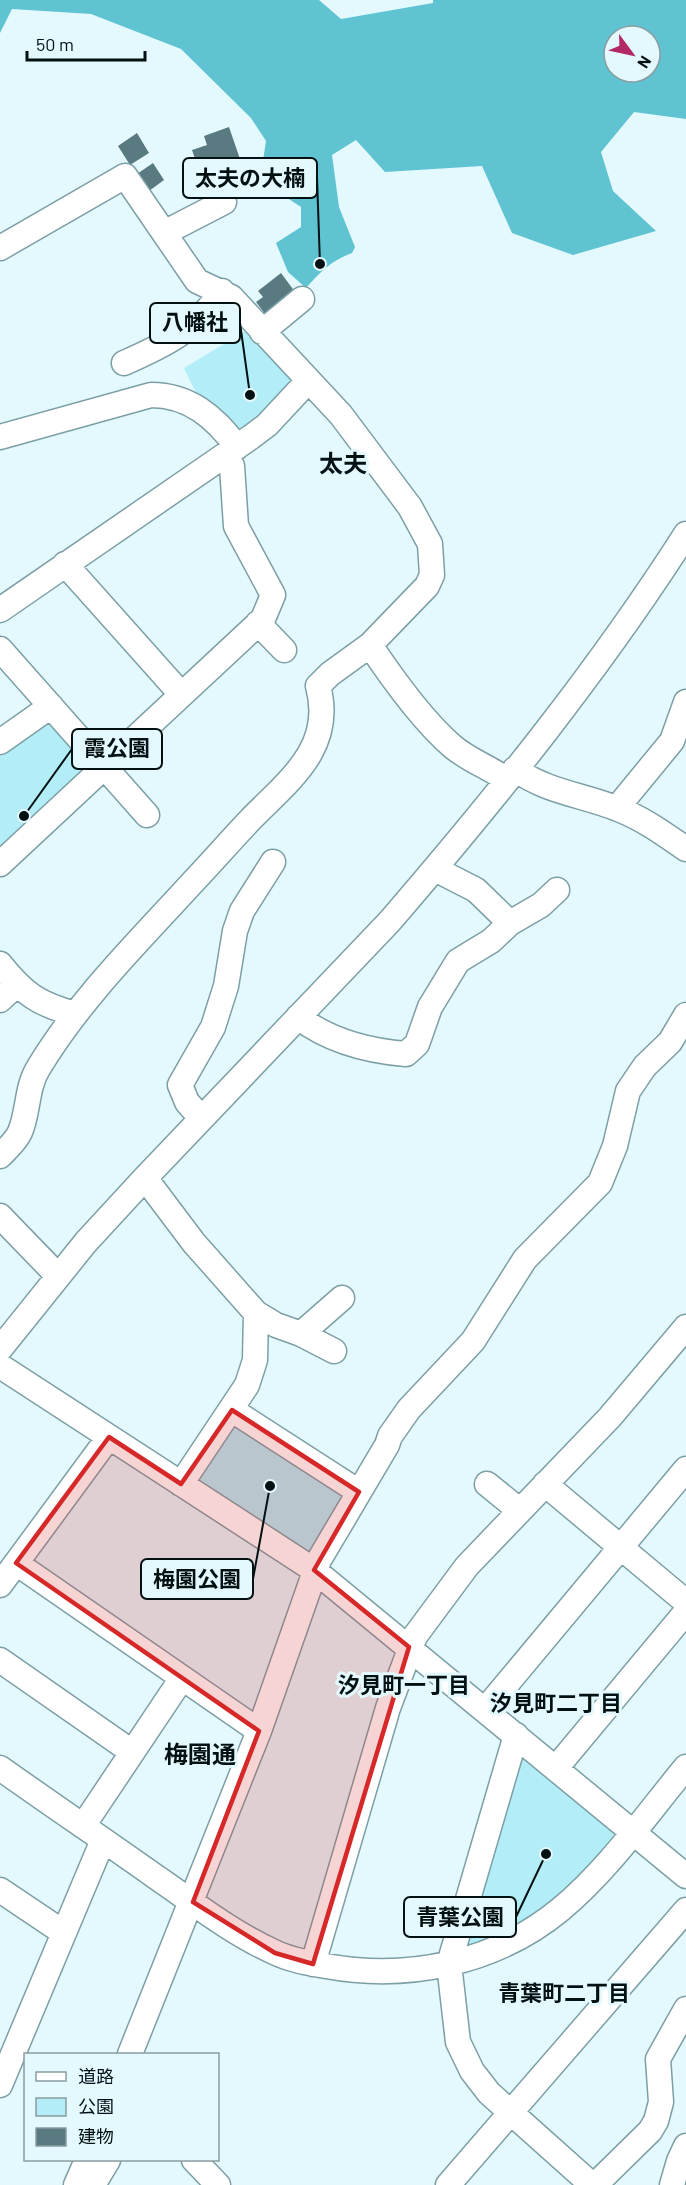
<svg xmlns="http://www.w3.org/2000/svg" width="686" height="2185" font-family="Barlow,'Noto Sans JP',sans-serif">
	<rect width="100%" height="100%" fill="#e3f9fd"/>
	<!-- green -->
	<path fill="#b3eef8" d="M 252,327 L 294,381 L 266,412 L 241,432 C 211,425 196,394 184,368 Z
		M 46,716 L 95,772 L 0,859 L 0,748 Z
		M 230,1420 L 347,1495 L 312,1554 L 194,1483 Z
		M 526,1753 L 616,1829 L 617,1838 L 590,1870 L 522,1925 L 465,1951 L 519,1756 Z"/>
	<!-- forest -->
	<path fill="#5fc3d2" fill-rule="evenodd" d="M 0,0 L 319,0 L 341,19 L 433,3 L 433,0 L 686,0 L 686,119 L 634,112 L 601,152 L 613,191 L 656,231 L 573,255 L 512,233 L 482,166 L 385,172 L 356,140 L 332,155 L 339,207 L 355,247 L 352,253 C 332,260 320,272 306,288 L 288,272 L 276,243 L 301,227 L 301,207 L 260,180 L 266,141 L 251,118 L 181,49 L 91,14 L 12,9 L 0,33 ZM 614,36 L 650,36 L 650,72 L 614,72 Z"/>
	<!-- building -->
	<path fill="#587a80" d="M 229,127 L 240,159 L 200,173 L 192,150 L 207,145 L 204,136 Z
		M 137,133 L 149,153 L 130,165 L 118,146 Z
		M 153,163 L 164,180 L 149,191 L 137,174 Z
		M 281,273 L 298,296 L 269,319 L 256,302 L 263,297 L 258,291 Z"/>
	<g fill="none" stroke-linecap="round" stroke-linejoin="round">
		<!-- minor casing -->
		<g stroke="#7c9fa5" stroke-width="27">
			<path id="minor" d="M 164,233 L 224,202
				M 0,248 L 125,176 L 197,281 L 231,297 L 341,415 L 410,507 L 430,544 L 432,575 L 427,586 L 370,645 C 392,678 421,719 452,746 C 468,760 489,767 507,780
				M 262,332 L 302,299
				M 124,363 C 165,345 196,330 222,291
				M 0,437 L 151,395 C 189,395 215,417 237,447
				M 65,564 L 181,694
				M 0,610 L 251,437 L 267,425 L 307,382
				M 258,623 L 284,650
				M 0,649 L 147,815
				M 0,742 L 51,706
				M 515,769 C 546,792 584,795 618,809 C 644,819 664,834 686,849
				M 617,808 L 672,741 L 686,702
				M 0,864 L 263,619 L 273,595 L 236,526 L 232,466 L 225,455
				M 435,869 L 476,890 L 510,923
				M 0,964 C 24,994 38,1004 75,1014
				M 0,1000 L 16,985
				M 298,1017 C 328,1040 368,1051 406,1054 L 417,1044 L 430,1007 L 458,961 L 491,941 L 510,923 L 541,905 L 557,890
				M 201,1118 L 187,1102 L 180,1085 L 213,1027 L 226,986 L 235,931 L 242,911 L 273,862
				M 0,1156 C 7,1149 16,1141 20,1132 C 29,1111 26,1087 39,1067 C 80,999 139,941 192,883 C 212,862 231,840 251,819 C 288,781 335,748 318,686 L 330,674 L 370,645
				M 145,1178 L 194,1243 L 256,1313 L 255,1360 L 247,1385 L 181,1484
				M 0,1216 L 58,1276
				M 256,1313 L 276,1325 L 301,1334 L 334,1351
				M 301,1334 L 342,1298
				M 0,1349 L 86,1242 L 145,1178 L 390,921 C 496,798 599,670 686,534
				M 0,1366 L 314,1570 L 686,1876
				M 232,1410 L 359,1492
				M 487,1484 L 519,1510
				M 545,1484 L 686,1602
				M 16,1563 L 259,1731
				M 0,1585 L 109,1437
				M 0,1660 L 132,1752
				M 485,1710 L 686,1469
				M 516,1735 L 449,1964 L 458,2042 L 472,2071 L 489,2093 L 592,2185
				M 0,1768 C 52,1805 104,1840 156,1877 C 194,1903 232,1933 274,1952 C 290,1960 309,1963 326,1966 C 408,1981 496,1963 561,1909 C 609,1869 646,1815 686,1767
				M 556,1768 L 686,1612
				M 83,1826 L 182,1678
				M 0,1890 L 64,1933
				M 313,1964 L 388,1708 L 415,1636 L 467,1566 L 610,1417 L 686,1327
				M 130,2054 L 259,1731 L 319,1560 L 387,1445 L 390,1436 L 409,1409 L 473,1341 L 525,1259 L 600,1183 L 615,1146 L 628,1091 L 645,1066 L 670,1042 L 686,1015
				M 0,2085 L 103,1840
				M 194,2160 L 218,2185
				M 76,2185 L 87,2160
				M 93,2185 L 108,2160
				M 448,2185 L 686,1910
				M 595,2185 L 650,2131 L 656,2121 L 661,2102 L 658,2059 L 686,2009
				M 672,2185 L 679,2161 L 686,2146"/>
		</g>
		<!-- minor -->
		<use href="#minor" stroke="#fff" stroke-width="24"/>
	</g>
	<!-- marked area -->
	<path fill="#d62828" fill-opacity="0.2" stroke="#d62828" stroke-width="4.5" stroke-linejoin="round" d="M 232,1410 L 359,1492 L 314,1570 L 409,1647 L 313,1964 L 275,1953 L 193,1902 L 259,1731 L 16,1563 L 109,1437 L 181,1484 Z"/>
	<g text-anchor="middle" stroke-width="6" stroke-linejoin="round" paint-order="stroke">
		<!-- neighbourhood labels -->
		<g font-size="22" font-weight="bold" fill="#041113" stroke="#e3f9fd">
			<text x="404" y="1693">汐見町一丁目</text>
			<text x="556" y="1711">汐見町二丁目</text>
			<text x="564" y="2001">青葉町二丁目</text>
		</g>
		<!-- quarter labels -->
		<g font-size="24" font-weight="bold" fill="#041113" stroke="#e3f9fd">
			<text x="343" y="472">太夫</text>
			<text x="200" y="1763">梅園通</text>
		</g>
	</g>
	<!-- callouts -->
	<path fill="none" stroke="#041113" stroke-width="2" d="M320 264L317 178M250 395L240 323M24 816L72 749M270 1486L253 1579M546 1854L516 1917"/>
	<g fill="#041113" stroke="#e3f9fd" stroke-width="2">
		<circle cx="320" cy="264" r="6"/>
		<circle cx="250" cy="395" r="6"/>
		<circle cx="24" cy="816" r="6"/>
		<circle cx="270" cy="1486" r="6"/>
		<circle cx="546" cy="1854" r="6"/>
	</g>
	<g fill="#e3f9fd" stroke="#041113" stroke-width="2">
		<rect x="183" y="158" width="134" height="40" rx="6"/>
		<rect x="150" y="303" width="90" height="40" rx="6"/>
		<rect x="72" y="729" width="90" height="40" rx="6"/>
		<rect x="141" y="1559" width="112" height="40" rx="6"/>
		<rect x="404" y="1897" width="112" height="40" rx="6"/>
	</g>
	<g font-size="22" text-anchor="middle" font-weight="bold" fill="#041113">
		<text x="250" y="186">太夫の大楠</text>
		<text x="195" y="330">八幡社</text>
		<text x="117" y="756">霞公園</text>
		<text x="197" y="1587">梅園公園</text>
		<text x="460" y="1925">青葉公園</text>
	</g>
	<!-- legend -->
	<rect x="24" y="2053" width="195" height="108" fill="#e3f9fd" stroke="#8a9c9f" stroke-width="1.5"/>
	<rect x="36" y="2072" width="30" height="9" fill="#ffffff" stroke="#8a9c9f" stroke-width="1.5"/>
	<text x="78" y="2083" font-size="18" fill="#041113">道路</text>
	<rect x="36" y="2098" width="30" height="18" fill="#b3eef8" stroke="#8a9c9f" stroke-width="1.5"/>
	<text x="78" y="2113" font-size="18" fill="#041113">公園</text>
	<rect x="36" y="2128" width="30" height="18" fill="#587a80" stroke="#8a9c9f" stroke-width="1.5"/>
	<text x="78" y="2143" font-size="18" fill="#041113">建物</text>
	<!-- north arrow -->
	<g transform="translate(632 54) rotate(123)"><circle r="28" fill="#e3f9fd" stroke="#8a9c9f" stroke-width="1.5"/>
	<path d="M0-4.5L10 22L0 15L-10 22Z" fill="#b32968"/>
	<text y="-9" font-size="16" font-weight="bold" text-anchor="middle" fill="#041113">N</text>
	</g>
	<!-- scale -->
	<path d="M27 51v9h118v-9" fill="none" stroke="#041113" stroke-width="3"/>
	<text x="36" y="51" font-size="18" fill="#041113" stroke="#e3f9fd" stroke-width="4.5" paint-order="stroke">50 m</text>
</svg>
